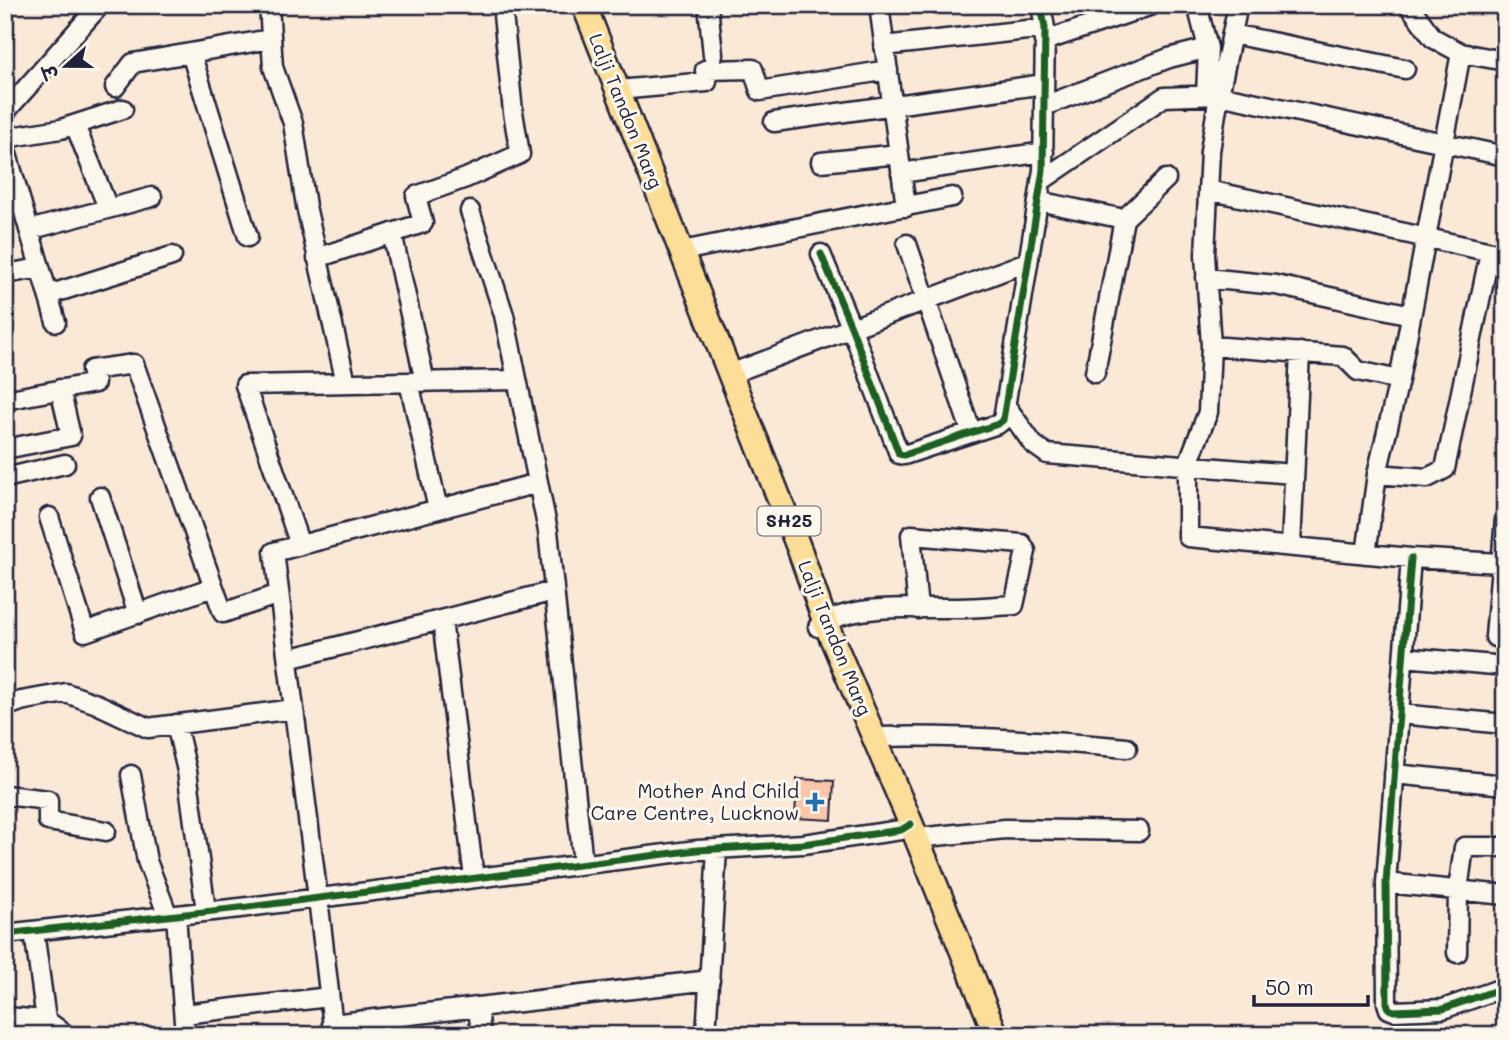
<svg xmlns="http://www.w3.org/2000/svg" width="1510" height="1040" font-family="Mali,'Playpen Sans Deva',sans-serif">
	<rect width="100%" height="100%" fill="#fbe9d8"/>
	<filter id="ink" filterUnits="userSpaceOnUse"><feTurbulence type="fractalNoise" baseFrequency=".0143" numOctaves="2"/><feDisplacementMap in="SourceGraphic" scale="14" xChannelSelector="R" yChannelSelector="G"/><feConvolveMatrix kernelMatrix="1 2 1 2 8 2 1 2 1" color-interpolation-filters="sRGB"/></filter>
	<g filter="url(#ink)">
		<!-- building -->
		<path fill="#fac7aa" stroke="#22223b" stroke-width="2" d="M 797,779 L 834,781 L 832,820 L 795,818 Z"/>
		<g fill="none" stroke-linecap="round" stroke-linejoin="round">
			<!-- minor casing -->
			<g stroke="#22223b" stroke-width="23">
				<path id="minor" d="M 269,5 L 273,67 L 293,123 L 306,206 L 346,383
					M 708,5 L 713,55
					M 879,5 L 906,207
					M 1197,5 L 1208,48 L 1206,95
					M 1238,5 L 1219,95 L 1210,151 L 1205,255 L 1211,346 L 1208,412 L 1188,464 L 1188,537 L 1411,558 L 1500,563
					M 1409,5 L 1433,38 L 1461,53 L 1505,61
					M 1232,34 L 1405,69
					M 1044,41 L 1152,5
					M 884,46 L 1045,28
					M 191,53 L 248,237
					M 115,87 L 133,63 L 270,39
					M 618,90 L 707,82 L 705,70 L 753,69 L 760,91 L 888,70
					M 1044,106 L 1169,58 L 1208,48
					M 5,112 L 100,5
					M 774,122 L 1044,84
					M 75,125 L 108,208
					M 5,138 L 61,129 L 123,109
					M 5,147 L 56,322
					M 821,162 L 899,154
					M 901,173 L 1044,152
					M 1041,181 L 1164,97 L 1219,95 L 1505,156
					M 1208,190 L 1505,255
					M 1038,201 L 1124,219 L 1166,179
					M 470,211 L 504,315 L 548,531 L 583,864
					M 29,230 L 152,197
					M 392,233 L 425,382
					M 907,244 L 971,431
					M 682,251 L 952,197
					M 821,254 L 852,329 L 899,454 L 904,455 L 998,424 L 1003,420 L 1043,170 L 1045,28 L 1041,5
					M 317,258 L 423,223 L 416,196 L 466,178 L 520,154 L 513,112 L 502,5
					M 5,274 L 40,268
					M 1206,278 L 1276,285 L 1411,315
					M 48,295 L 172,256
					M 1211,346 L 1343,356 L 1358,371 L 1399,380
					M 1095,373 L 1124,219
					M 730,374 L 1027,262
					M 409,382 L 438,509
					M 5,400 L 95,383 L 91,370 L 134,364 L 223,613 L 279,594
					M 1006,406 L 1033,444 L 1047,454 L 1293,474
					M 5,449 L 71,436 L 60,389
					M 1377,474 L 1427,478 L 1445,469 L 1490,252
					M 5,478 L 65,464
					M 100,497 L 138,614
					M 49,517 L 85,632 L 213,587
					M 300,545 L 245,385 L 517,380
					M 1291,546 L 1300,352
					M 1366,554 L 1377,474 L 1399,380 L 1461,53
					M 1411,558 L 1386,883 L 1387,1003 L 1389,1009 L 1394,1011 L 1443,1009 L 1505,987
					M 442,620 L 474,878
					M 818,627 C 852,602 919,609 959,608 C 977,608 995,606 1014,605 L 1026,551 L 1022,544 L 911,535 L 918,609
					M 1495,637 L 1505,518
					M 1404,657 L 1505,666
					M 288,659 L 554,591
					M 5,707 L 21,701 L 66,693 L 97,704 L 148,728 L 294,709
					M 1399,714 L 1505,724
					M 176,724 L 187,771 L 206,911
					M 875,737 C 960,735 1043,740 1127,748
					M 1394,774 L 1505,785
					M 131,775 L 147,861 L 168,916
					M 5,795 L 48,800 L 48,821 L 106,831
					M 917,838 L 1005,829 L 1139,831
					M 1386,883 L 1505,895
					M 176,915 L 185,1035
					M 34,931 L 46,1020
					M 5,934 L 240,908 L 697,850 L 803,844 L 901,830 L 911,824
					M 1457,953 L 1458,890 L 1464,847 L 1505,847
					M 478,1007 L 481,1035
					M 184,1014 L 329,997
					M 5,1017 L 46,1020 L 66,1035
					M 332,1024 L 710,980
					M 334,1035 L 318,898 L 274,552 L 538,483
					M 706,1035 L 717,849"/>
			</g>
			<!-- major casing -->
			<g stroke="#22223b" stroke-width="28">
				<path id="major" d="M 584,5 L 800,551 L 825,622 L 911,824 L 996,1035"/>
			</g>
			<!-- minor -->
			<use href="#minor" stroke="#fbf7ec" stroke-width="18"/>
			<!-- major -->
			<use href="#major" stroke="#fdde96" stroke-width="23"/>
			<!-- cycleway casing -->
			<g stroke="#fbf7ec" stroke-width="11">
				<path id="cycleway" d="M 821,254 L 852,329 L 899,454 L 904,455 L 998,424 L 1003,420 L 1043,170 L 1045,28 L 1041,5
					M 1411,558 L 1386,883 L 1387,1003 L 1389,1009 L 1394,1011 L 1443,1009 L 1505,987
					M 5,934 L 240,908 L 697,850 L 803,844 L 901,830 L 911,824"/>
			</g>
			<!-- cycleway -->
			<use href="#cycleway" stroke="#1b5e20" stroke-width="7"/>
		</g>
	</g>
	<!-- markers -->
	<path fill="#1f6fb2" stroke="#fbf7ec" stroke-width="2.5" d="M811.5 791.5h7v7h7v7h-7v7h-7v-7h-7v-7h7z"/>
	<g text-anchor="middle" stroke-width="6" stroke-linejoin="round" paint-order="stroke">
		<!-- shield labels -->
		<rect fill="#fbf7ec" stroke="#636270" stroke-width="2" x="757.5" y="506.5" width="63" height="29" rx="5"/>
		<g font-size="18" font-weight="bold" fill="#22223b">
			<text x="789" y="527">SH25</text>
		</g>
		<!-- street labels -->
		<g font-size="19" fill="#22223b" stroke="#fbf7ec">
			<text transform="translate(626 111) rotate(68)" y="7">Lalji Tandon Marg</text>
			<text transform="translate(835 638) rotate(68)" y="7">Lalji Tandon Marg</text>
		</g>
		<!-- poi labels -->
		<g font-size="19" fill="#22223b" stroke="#fbf7ec" text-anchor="end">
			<text x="799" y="798">Mother And Child<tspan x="799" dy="22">Care Centre, Lucknow</tspan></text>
		</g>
	</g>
	<!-- margin -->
	<rect width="1510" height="1040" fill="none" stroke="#fbf7ec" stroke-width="28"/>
	<rect x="14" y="14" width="1482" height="1012" fill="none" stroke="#22223b" stroke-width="2.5" filter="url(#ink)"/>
	<!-- north arrow -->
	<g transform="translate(66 66) rotate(249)" stroke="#fbf7ec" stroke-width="5" paint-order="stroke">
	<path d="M0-5L12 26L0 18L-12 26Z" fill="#22223b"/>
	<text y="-10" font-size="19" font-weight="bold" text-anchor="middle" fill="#22223b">उ</text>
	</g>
	<!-- scale -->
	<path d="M1254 995v10h114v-10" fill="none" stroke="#22223b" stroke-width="3.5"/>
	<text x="1265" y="995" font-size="21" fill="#22223b" stroke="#fbf7ec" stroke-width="5" paint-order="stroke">50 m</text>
</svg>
